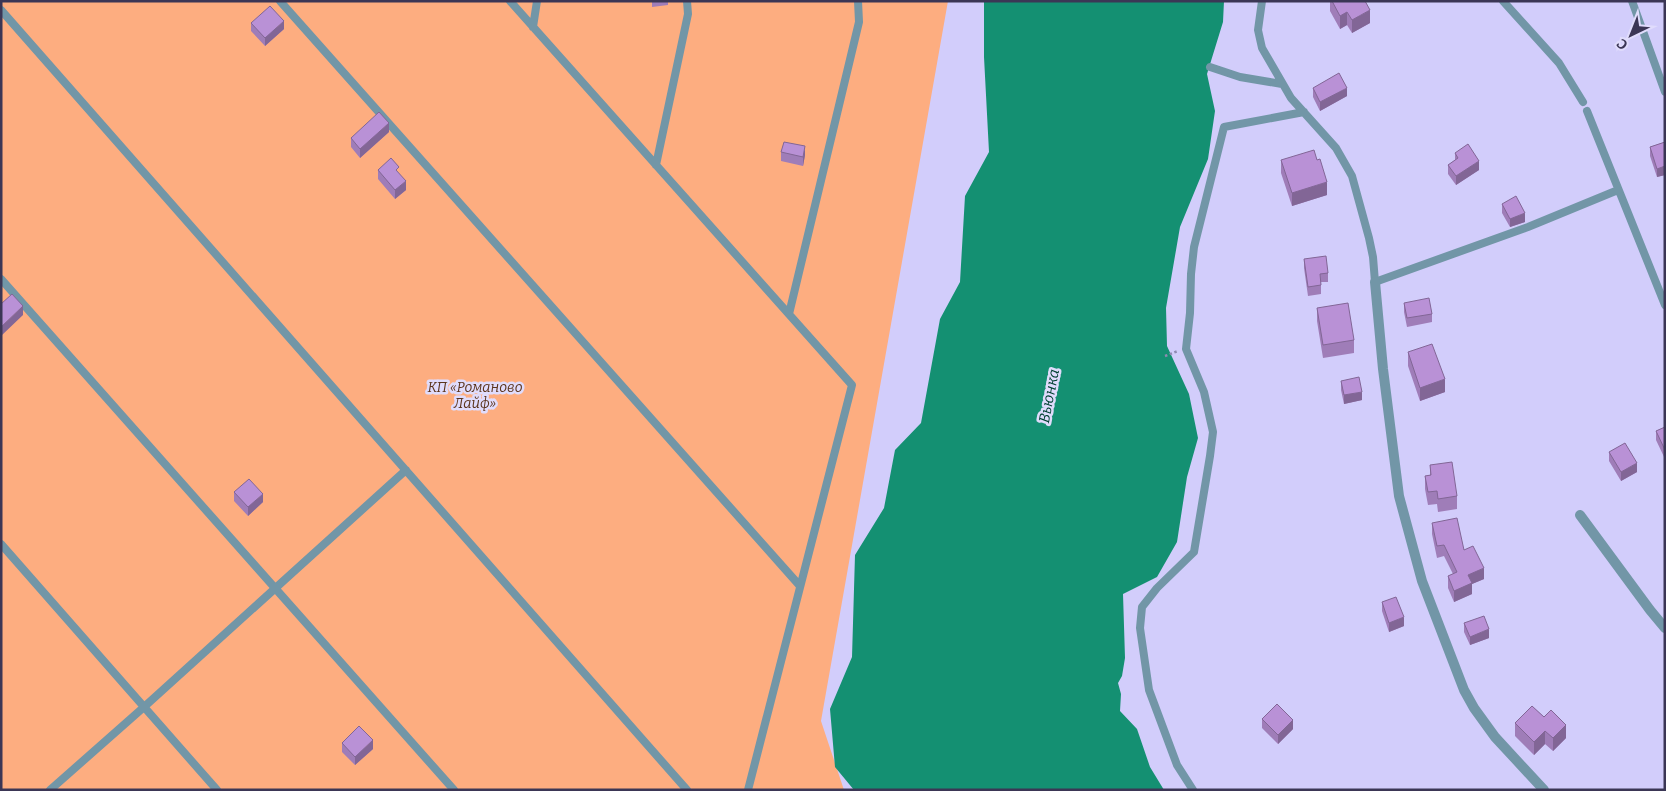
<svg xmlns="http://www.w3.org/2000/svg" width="1666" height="791" font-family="Bitter,serif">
	<rect width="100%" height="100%" fill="#d2cdfb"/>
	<!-- green -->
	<path fill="#fdad80" d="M 1,1 L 948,1 L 821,721 L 844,790 L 1,790 Z"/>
	<!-- water -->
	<path fill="#149072" d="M 984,1 L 1224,1 L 1223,22 L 1207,74 L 1215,111 L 1208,159 L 1180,227 L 1166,308 L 1167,346 L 1189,394 L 1198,438 L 1187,477 L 1177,542 L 1157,577 L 1123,594 L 1125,658 L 1122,676 L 1118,683 L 1121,694 L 1120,711 L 1137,729 L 1150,767 L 1164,790 L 854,790 L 835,767 L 830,709 L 852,657 L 855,555 L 884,508 L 895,450 L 921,423 L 940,319 L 960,282 L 965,196 L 989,152 L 984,57 Z"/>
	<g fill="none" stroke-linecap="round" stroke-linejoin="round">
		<!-- path -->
		<path stroke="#8f8ab2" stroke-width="2.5" stroke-dasharray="2.5 2.5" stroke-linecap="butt" d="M 1165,356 L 1178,351"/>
		<!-- lane -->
		<path stroke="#7296a7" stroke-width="8" d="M 280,1 L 800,586
			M 510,1 L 852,385 L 748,790
			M 1262,1 L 1258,30 L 1262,48 L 1291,98 L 1336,148 L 1352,176 L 1369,238 L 1373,257 L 1375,282 L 1528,227 L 1618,190
			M 1503,1 L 1559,63 L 1583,102
			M 1632,1 L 1665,92
			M 1,10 L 687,790
			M 533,27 L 537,1
			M 1210,67 L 1240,77 L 1282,84
			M 1587,111 L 1665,305
			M 656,165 L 688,14 L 687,1
			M 1,279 L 454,790
			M 789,314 L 859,22 L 858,1
			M 1,544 L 217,790
			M 50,790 L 144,707 L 406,470
			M 1193,790 L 1177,765 L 1149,690 L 1140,628 L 1142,607 L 1157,588 L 1194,552 L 1210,456 L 1213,432 L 1204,392 L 1186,349 L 1190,313 L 1191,274 L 1194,247 L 1224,127 L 1304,112"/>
		<!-- street -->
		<path stroke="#7296a7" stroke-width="10" d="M 1375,282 L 1383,369 L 1399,496 L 1422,581 L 1464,690 L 1474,708 L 1495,737 L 1544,790
			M 1580,515 L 1650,610 L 1665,628"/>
	</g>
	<!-- wall -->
	<path fill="#9f7db8" d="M 652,1 L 668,1 L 668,5 L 652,7 Z
		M 1330,1 L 1332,1 L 1370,23 L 1352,33 L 1347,25 L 1340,29 L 1330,11 Z
		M 251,23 L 284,29 L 265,46 L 251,31 Z
		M 1313,88 L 1347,96 L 1320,111 L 1313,97 Z
		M 389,132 L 360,158 L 351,147 L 351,138 Z
		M 1665,142 L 1665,175 L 1657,177 L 1650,156 L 1650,147 Z
		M 781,152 L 805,155 L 803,166 L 781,161 Z
		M 1455,153 L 1479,170 L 1456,185 L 1448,174 L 1448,165 L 1455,160 Z
		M 1281,160 L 1327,195 L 1292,206 L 1281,173 Z
		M 378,170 L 406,190 L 395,199 L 378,179 Z
		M 1502,204 L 1525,222 L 1510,227 L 1502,213 Z
		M 1304,259 L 1328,273 L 1328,282 L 1321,282 L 1321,294 L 1308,296 L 1304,268 Z
		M 1404,303 L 1432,314 L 1432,322 L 1407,327 L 1404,312 Z
		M 1317,308 L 1354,340 L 1354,353 L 1323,358 L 1317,321 Z
		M 1408,352 L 1445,392 L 1420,401 L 1408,366 Z
		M 1341,381 L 1362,400 L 1344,404 L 1341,390 Z
		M 1665,427 L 1665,459 L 1656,440 L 1656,431 Z
		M 1609,452 L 1637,472 L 1621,481 L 1609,461 Z
		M 1430,465 L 1457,496 L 1457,509 L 1438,512 L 1437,504 L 1428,505 L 1425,489 L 1425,476 L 1430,475 Z
		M 234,492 L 263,502 L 248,516 L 234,501 Z
		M 1432,523 L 1464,550 L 1484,579 L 1472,584 L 1472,594 L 1454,602 L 1448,588 L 1448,576 L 1453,574 L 1444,556 L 1437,558 L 1432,534 Z
		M 1382,602 L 1404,626 L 1389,632 L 1382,611 Z
		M 1464,623 L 1489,638 L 1470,645 L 1464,632 Z
		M 1532,706 L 1566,738 L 1553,751 L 1545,744 L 1534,755 L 1515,736 L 1515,723 Z
		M 1262,719 L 1293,729 L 1278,744 L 1262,728 Z
		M 342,743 L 373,749 L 355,765 L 342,752 Z"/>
	<!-- shaded-wall -->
	<path fill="#826696" d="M 1370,10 L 1370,23 L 1352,33 L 1352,20 Z
		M 1347,12 L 1347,25 L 1340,29 L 1340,16 Z
		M 284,21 L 284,29 L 265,46 L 265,38 Z
		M 1347,88 L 1347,96 L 1320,111 L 1320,102 Z
		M 389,123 L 389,132 L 360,158 L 360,149 Z
		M 805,146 L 805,155 L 803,166 L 803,157 Z
		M 1479,161 L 1479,170 L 1456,185 L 1456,176 Z
		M 1665,166 L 1665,175 L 1657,177 L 1657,169 Z
		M 406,181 L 406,190 L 395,199 L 395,190 Z
		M 1327,182 L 1327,195 L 1292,206 L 1292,193 Z
		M 1525,213 L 1525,222 L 1510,227 L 1510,219 Z
		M 23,306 L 23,315 L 1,336 L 1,327 Z
		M 1445,379 L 1445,392 L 1420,401 L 1420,388 Z
		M 1362,392 L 1362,400 L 1344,404 L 1344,395 Z
		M 1637,463 L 1637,472 L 1621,481 L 1621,472 Z
		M 263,494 L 263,502 L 248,516 L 248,507 Z
		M 1484,568 L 1484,579 L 1472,584 L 1472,594 L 1454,602 L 1454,591 L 1468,575 Z
		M 1404,617 L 1404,626 L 1389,632 L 1389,623 Z
		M 1489,629 L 1489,638 L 1470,645 L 1470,637 Z
		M 1293,720 L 1293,729 L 1278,744 L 1278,735 Z
		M 1566,725 L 1566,738 L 1553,751 L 1553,738 Z
		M 1545,731 L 1545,744 L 1534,755 L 1534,742 Z
		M 373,740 L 373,749 L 355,765 L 355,757 Z"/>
	<!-- building -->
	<path fill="#b991d6" stroke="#826696" d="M 1332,1 L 1365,1 L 1370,10 L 1352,20 L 1347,12 L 1340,16 Z
		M 270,6 L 284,21 L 265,38 L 251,23 Z
		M 1339,73 L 1347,88 L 1320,102 L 1313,88 Z
		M 379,112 L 389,123 L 360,149 L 351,138 Z
		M 784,142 L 805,146 L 803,157 L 781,152 Z
		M 1665,142 L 1665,166 L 1657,169 L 1650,147 Z
		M 1468,144 L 1479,161 L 1456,176 L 1448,165 L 1458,158 L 1455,153 Z
		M 1314,150 L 1317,160 L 1320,159 L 1327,182 L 1292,193 L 1281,160 Z
		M 391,158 L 399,167 L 396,170 L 406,181 L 395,190 L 378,170 Z
		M 1516,196 L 1525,213 L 1510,219 L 1502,204 Z
		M 1326,256 L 1328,273 L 1320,274 L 1321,285 L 1308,287 L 1304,259 Z
		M 12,294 L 23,306 L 1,327 L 1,304 Z
		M 1429,298 L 1432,314 L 1407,318 L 1404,303 Z
		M 1348,303 L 1354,340 L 1323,345 L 1317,308 Z
		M 1432,344 L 1445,379 L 1420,388 L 1408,352 Z
		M 1359,377 L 1362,392 L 1344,395 L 1341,381 Z
		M 1665,427 L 1665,450 L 1656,431 Z
		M 1625,443 L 1637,463 L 1621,472 L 1609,452 Z
		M 1452,462 L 1457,496 L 1438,499 L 1437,491 L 1428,492 L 1425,476 L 1431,475 L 1430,465 Z
		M 249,479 L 263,494 L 248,507 L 234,492 Z
		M 1457,518 L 1464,550 L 1473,546 L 1484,568 L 1468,575 L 1472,583 L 1454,591 L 1448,576 L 1457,572 L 1444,545 L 1437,546 L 1432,523 Z
		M 1396,597 L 1404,617 L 1389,623 L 1382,602 Z
		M 1484,616 L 1489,629 L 1470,637 L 1464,623 Z
		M 1277,704 L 1293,720 L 1278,735 L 1262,719 Z
		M 1532,706 L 1544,717 L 1551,710 L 1566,725 L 1553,738 L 1545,731 L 1534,742 L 1515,723 Z
		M 359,726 L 373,740 L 355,757 L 342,743 Z"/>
	<g text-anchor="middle" stroke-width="5" stroke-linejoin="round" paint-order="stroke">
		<!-- park labels -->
		<g font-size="14" font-style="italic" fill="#5b341c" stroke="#e0dcfc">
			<text x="475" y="392">КП «Романово<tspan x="475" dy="16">Лайф»</tspan></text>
		</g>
		<!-- water labels -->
		<g font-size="15" font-style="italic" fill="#004131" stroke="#e0dcfc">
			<text transform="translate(1049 396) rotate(-79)" y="5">Вьюнка</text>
		</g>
	</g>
	<!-- border -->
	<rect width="1666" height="791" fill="none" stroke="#3b3655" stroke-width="5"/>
	<!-- north arrow -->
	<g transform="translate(1631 35) rotate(223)" stroke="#e0dcfc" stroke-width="4" paint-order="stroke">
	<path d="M0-4L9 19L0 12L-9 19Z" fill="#3b3655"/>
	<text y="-8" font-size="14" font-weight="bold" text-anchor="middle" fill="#3b3655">С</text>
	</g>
</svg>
